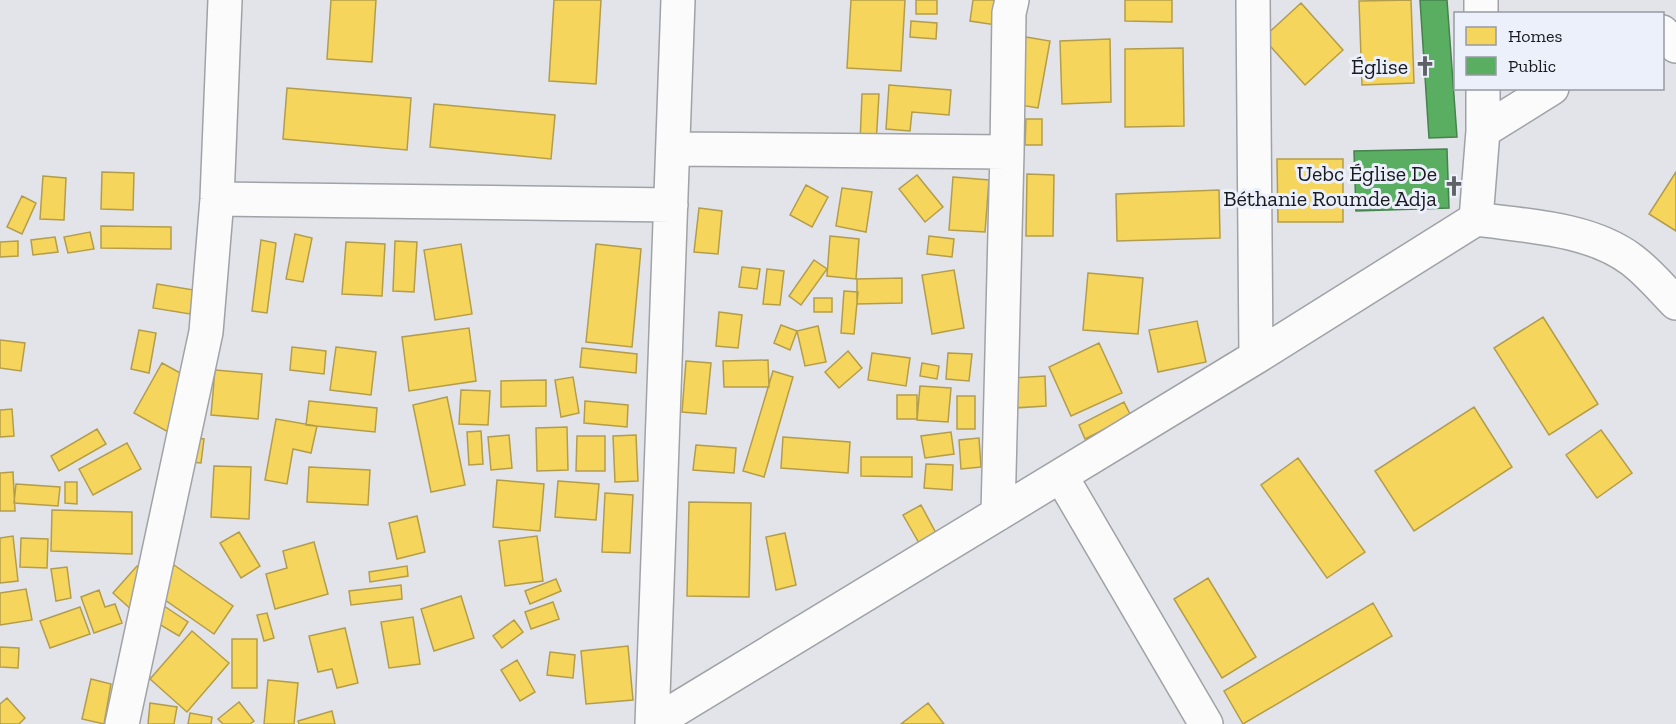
<svg xmlns="http://www.w3.org/2000/svg" width="1676" height="724" font-family="'Zilla Slab',serif">
	<rect width="100%" height="100%" fill="#e2e4ea"/>
	<!-- homes -->
	<path fill="#f6d55c" stroke="#b49d4a" stroke-width="1.5" d="M 331,0 L 376,0 L 372,62 L 327,59 Z
		M 554,0 L 601,0 L 596,84 L 549,81 Z
		M 851,0 L 905,0 L 901,71 L 847,68 Z
		M 916,0 L 937,0 L 937,14 L 916,14 Z
		M 973,0 L 1000,0 L 996,25 L 970,21 Z
		M 1125,0 L 1172,0 L 1172,22 L 1125,21 Z
		M 1411,0 L 1414,83 L 1362,85 L 1359,1 Z
		M 1301,3 L 1343,50 L 1305,85 L 1263,38 Z
		M 911,21 L 937,23 L 936,39 L 910,37 Z
		M 1026,37 L 1050,41 L 1038,108 L 1015,104 Z
		M 1110,39 L 1111,102 L 1062,104 L 1060,41 Z
		M 1183,48 L 1184,126 L 1125,127 L 1125,49 Z
		M 889,85 L 951,90 L 949,115 L 912,112 L 910,131 L 886,129 Z
		M 287,88 L 411,98 L 407,150 L 283,139 Z
		M 862,94 L 879,94 L 876,144 L 860,143 Z
		M 434,104 L 555,115 L 551,159 L 430,147 Z
		M 1026,119 L 1042,119 L 1042,145 L 1025,145 Z
		M 1277,159 L 1343,159 L 1343,222 L 1278,222 Z
		M 102,172 L 134,173 L 133,210 L 101,209 Z
		M 1676,172 L 1676,231 L 1649,214 Z
		M 1027,174 L 1054,175 L 1053,236 L 1026,236 Z
		M 917,175 L 943,207 L 925,222 L 899,189 Z
		M 43,176 L 66,178 L 64,220 L 40,219 Z
		M 953,177 L 989,180 L 985,232 L 949,230 Z
		M 806,185 L 828,197 L 812,227 L 790,215 Z
		M 842,188 L 872,192 L 866,232 L 836,226 Z
		M 1219,190 L 1220,238 L 1117,241 L 1116,194 Z
		M 22,196 L 36,203 L 22,234 L 7,227 Z
		M 699,208 L 722,211 L 718,254 L 694,252 Z
		M 101,226 L 171,227 L 171,249 L 101,248 Z
		M 90,232 L 94,249 L 68,253 L 64,237 Z
		M 295,234 L 312,238 L 303,282 L 286,279 Z
		M 830,236 L 859,239 L 856,279 L 827,276 Z
		M 929,236 L 954,239 L 952,257 L 927,254 Z
		M 55,237 L 58,252 L 33,255 L 31,240 Z
		M 261,240 L 276,243 L 267,313 L 252,311 Z
		M 18,241 L 18,256 L 0,257 L 0,242 Z
		M 395,241 L 417,242 L 414,292 L 393,291 Z
		M 346,242 L 385,244 L 382,296 L 342,294 Z
		M 461,244 L 472,314 L 435,320 L 424,250 Z
		M 596,244 L 641,249 L 632,347 L 586,342 Z
		M 814,260 L 827,269 L 801,305 L 789,296 Z
		M 742,267 L 760,269 L 757,289 L 739,287 Z
		M 767,269 L 784,271 L 780,305 L 763,304 Z
		M 954,270 L 964,328 L 932,334 L 922,275 Z
		M 1088,273 L 1143,278 L 1138,334 L 1083,330 Z
		M 902,278 L 902,303 L 857,304 L 857,279 Z
		M 157,284 L 194,290 L 190,314 L 153,308 Z
		M 844,291 L 858,292 L 854,334 L 841,333 Z
		M 814,298 L 832,298 L 832,312 L 814,312 Z
		M 719,312 L 742,315 L 738,348 L 716,346 Z
		M 1543,317 L 1598,404 L 1549,435 L 1494,348 Z
		M 1197,321 L 1206,362 L 1158,372 L 1149,330 Z
		M 781,325 L 797,331 L 790,350 L 774,343 Z
		M 818,326 L 826,362 L 805,366 L 797,331 Z
		M 469,328 L 476,381 L 409,391 L 402,337 Z
		M 139,330 L 156,333 L 149,373 L 131,369 Z
		M 0,340 L 25,343 L 21,371 L 0,368 Z
		M 1099,343 L 1122,393 L 1071,416 L 1049,367 Z
		M 292,347 L 326,351 L 324,374 L 290,370 Z
		M 336,347 L 376,352 L 371,395 L 330,390 Z
		M 582,348 L 637,354 L 636,373 L 580,367 Z
		M 848,351 L 862,368 L 839,388 L 825,372 Z
		M 872,353 L 910,358 L 906,386 L 868,380 Z
		M 948,353 L 972,354 L 969,381 L 946,379 Z
		M 768,360 L 769,387 L 724,387 L 723,361 Z
		M 686,361 L 711,363 L 706,414 L 682,412 Z
		M 162,363 L 206,387 L 179,438 L 134,413 Z
		M 922,363 L 939,366 L 937,379 L 920,376 Z
		M 215,370 L 262,374 L 258,419 L 211,415 Z
		M 773,371 L 793,377 L 764,477 L 743,471 Z
		M 1045,376 L 1046,406 L 1014,408 L 1012,378 Z
		M 573,377 L 579,413 L 561,417 L 555,380 Z
		M 546,380 L 546,406 L 501,407 L 501,381 Z
		M 920,386 L 951,388 L 948,422 L 917,420 Z
		M 461,390 L 490,391 L 488,425 L 459,424 Z
		M 897,395 L 917,395 L 917,419 L 897,419 Z
		M 957,396 L 975,396 L 975,429 L 957,429 Z
		M 447,397 L 465,485 L 431,492 L 413,405 Z
		M 309,401 L 377,408 L 375,432 L 306,425 Z
		M 585,401 L 628,405 L 627,427 L 584,423 Z
		M 1124,402 L 1131,416 L 1085,439 L 1079,425 Z
		M 1474,407 L 1512,467 L 1414,531 L 1375,471 Z
		M 12,409 L 14,436 L 0,437 L 0,410 Z
		M 276,419 L 317,426 L 311,453 L 293,449 L 287,484 L 265,480 Z
		M 567,427 L 568,470 L 537,471 L 536,428 Z
		M 97,429 L 106,444 L 59,471 L 51,456 Z
		M 1601,430 L 1632,473 L 1597,498 L 1566,455 Z
		M 481,431 L 483,464 L 469,465 L 467,432 Z
		M 951,432 L 954,454 L 925,458 L 921,436 Z
		M 509,435 L 512,468 L 491,470 L 488,437 Z
		M 636,435 L 638,481 L 615,482 L 613,436 Z
		M 182,436 L 204,439 L 201,463 L 179,461 Z
		M 577,436 L 605,436 L 605,471 L 576,471 Z
		M 783,437 L 850,442 L 848,473 L 781,468 Z
		M 979,438 L 981,467 L 961,469 L 959,440 Z
		M 127,443 L 141,469 L 93,495 L 79,469 Z
		M 696,445 L 736,448 L 734,473 L 693,470 Z
		M 861,457 L 912,457 L 912,477 L 861,476 Z
		M 1298,458 L 1365,552 L 1327,578 L 1261,485 Z
		M 926,464 L 953,465 L 952,490 L 924,488 Z
		M 214,466 L 251,467 L 249,519 L 211,517 Z
		M 309,467 L 370,470 L 368,505 L 307,502 Z
		M 13,472 L 15,511 L 0,511 L 0,473 Z
		M 497,480 L 544,484 L 540,531 L 493,527 Z
		M 558,481 L 599,484 L 596,520 L 555,517 Z
		M 65,482 L 77,482 L 77,504 L 65,503 Z
		M 16,484 L 60,487 L 58,506 L 14,503 Z
		M 605,493 L 633,495 L 630,553 L 602,552 Z
		M 689,502 L 751,503 L 749,597 L 687,596 Z
		M 921,505 L 936,533 L 919,543 L 903,515 Z
		M 52,510 L 132,512 L 132,554 L 51,551 Z
		M 417,516 L 425,552 L 397,559 L 389,523 Z
		M 239,532 L 260,566 L 241,578 L 220,543 Z
		M 785,533 L 796,585 L 776,590 L 766,537 Z
		M 13,536 L 18,581 L 0,583 L 0,538 Z
		M 537,536 L 543,581 L 505,586 L 499,541 Z
		M 21,538 L 48,539 L 47,568 L 20,567 Z
		M 314,542 L 328,594 L 275,609 L 266,574 L 287,568 L 283,551 Z
		M 174,565 L 233,606 L 214,634 L 155,593 Z
		M 137,566 L 158,585 L 134,612 L 113,593 Z
		M 407,566 L 408,576 L 370,582 L 369,572 Z
		M 67,567 L 71,598 L 56,601 L 51,569 Z
		M 1208,578 L 1256,657 L 1222,678 L 1174,599 Z
		M 556,579 L 561,591 L 530,604 L 525,591 Z
		M 401,585 L 402,599 L 351,605 L 349,591 Z
		M 26,589 L 32,620 L 0,625 L 0,593 Z
		M 99,590 L 105,607 L 115,604 L 122,623 L 94,633 L 81,597 Z
		M 461,596 L 474,638 L 434,651 L 421,609 Z
		M 553,602 L 559,619 L 531,629 L 525,612 Z
		M 1373,603 L 1392,636 L 1243,724 L 1224,691 Z
		M 164,606 L 188,622 L 179,636 L 154,621 Z
		M 80,607 L 90,634 L 50,648 L 40,621 Z
		M 267,613 L 274,638 L 264,641 L 257,615 Z
		M 413,617 L 420,664 L 389,668 L 381,622 Z
		M 514,620 L 523,632 L 502,648 L 493,636 Z
		M 345,628 L 358,683 L 337,688 L 332,669 L 318,672 L 309,636 Z
		M 192,631 L 229,663 L 187,712 L 150,679 Z
		M 232,639 L 257,639 L 257,688 L 232,688 Z
		M 628,646 L 633,700 L 586,704 L 581,651 Z
		M 0,647 L 19,648 L 18,668 L 0,667 Z
		M 550,652 L 575,655 L 573,678 L 547,675 Z
		M 517,660 L 535,692 L 520,701 L 501,670 Z
		M 91,679 L 111,684 L 104,724 L 82,719 Z
		M 268,680 L 298,683 L 294,724 L 264,724 Z
		M 7,698 L 25,718 L 19,724 L 0,724 L 0,704 Z
		M 239,702 L 254,721 L 250,724 L 223,724 L 218,719 Z
		M 150,703 L 177,707 L 174,724 L 148,724 Z
		M 928,703 L 944,724 L 901,724 Z
		M 332,711 L 335,724 L 299,724 L 298,721 Z
		M 190,713 L 212,717 L 211,724 L 188,724 Z"/>
	<!-- public -->
	<path fill="#5aae61" stroke="#46824d" stroke-width="1.5" d="M 1420,0 L 1447,0 L 1457,137 L 1429,138 Z
		M 1447,149 L 1449,208 L 1356,211 L 1354,151 Z"/>
	<g fill="none" stroke-linecap="round" stroke-linejoin="round">
		<!-- street casing -->
		<g stroke="#a0a2a6" stroke-width="36">
			<path id="street" d="M 1253,0 L 1256,357
				M 1481,0 L 1481,14
				M 1662,32 L 1676,46
				M 1483,131 L 1552,88
				M 673,149 L 1007,152 L 998,514
				M 1007,152 L 1009,13 L 1012,0
				M 217,199 L 671,205
				M 1476,219 L 1483,131 L 1483,88
				M 1061,476 L 1206,724
				M 122,724 L 206,332 L 217,199 L 225,0
				M 652,724 L 1256,357 L 1476,219 C 1526,226 1590,228 1632,260 C 1648,272 1662,289 1676,303
				M 652,724 L 678,0"/>
		</g>
		<!-- street -->
		<use href="#street" stroke="#fbfbfc" stroke-width="33"/>
	</g>
	<!-- icons -->
	<defs>
		<g id="church-bare" transform="scale(1.62)"><path d="M-1.2-6h2.4v3.5h3.3v2.4h-3.3V6h-2.4V-.1h-3.3v-2.4h3.3Z" fill="#5f6166" stroke="#ebf0fb" stroke-width="2.5" paint-order="stroke"/></g>
	</defs>
	<g fill-rule="evenodd">
		<use href="#church-bare" x="1425" y="66"/>
		<use href="#church-bare" x="1454" y="186"/>
	</g>
	<g text-anchor="middle" stroke-width="6" stroke-linejoin="round" paint-order="stroke">
		<!-- poi labels -->
		<g font-size="22" fill="#191b1f" stroke="#ebf0fb" text-anchor="end">
			<text x="1408" y="74">Église</text>
			<text x="1437" y="181">Uebc Église De<tspan x="1437" dy="25">Béthanie Roumde Adja</tspan></text>
		</g>
	</g>
	<!-- legend -->
	<rect x="1454" y="12" width="210" height="78" fill="#ebf0fb" stroke="#979ba3" stroke-width="1.5"/>
	<rect x="1466" y="27" width="30" height="18" fill="#f6d55c" stroke="#979ba3" stroke-width="1.5"/>
	<text x="1508" y="42" font-size="18" fill="#191b1f">Homes</text>
	<rect x="1466" y="57" width="30" height="18" fill="#5aae61" stroke="#979ba3" stroke-width="1.5"/>
	<text x="1508" y="72" font-size="18" fill="#191b1f">Public</text>
</svg>
